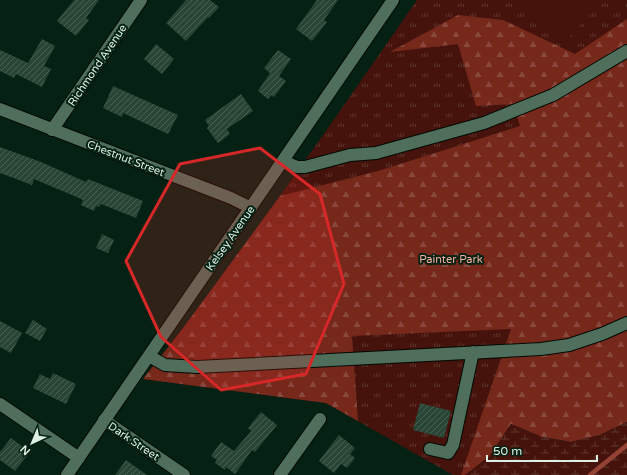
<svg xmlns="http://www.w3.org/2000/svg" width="627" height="475" font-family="'Varela Round',sans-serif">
	<defs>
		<pattern id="grass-tufts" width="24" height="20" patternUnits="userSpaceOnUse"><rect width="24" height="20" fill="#45130b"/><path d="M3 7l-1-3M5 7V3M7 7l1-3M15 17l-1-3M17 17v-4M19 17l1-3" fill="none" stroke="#5f362e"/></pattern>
		<pattern id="forest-firs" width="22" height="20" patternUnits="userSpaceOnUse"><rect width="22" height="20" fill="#76281b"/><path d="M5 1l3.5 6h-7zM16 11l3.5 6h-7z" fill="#89483c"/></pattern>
		<pattern id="wetland-marsh" width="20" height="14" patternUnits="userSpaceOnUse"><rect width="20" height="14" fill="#45130b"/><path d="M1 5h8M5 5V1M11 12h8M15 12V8" fill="none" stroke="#5f362e"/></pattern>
		<pattern id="building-hatch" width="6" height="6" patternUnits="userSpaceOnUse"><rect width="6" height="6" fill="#294536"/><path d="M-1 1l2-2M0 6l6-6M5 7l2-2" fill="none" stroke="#486053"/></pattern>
	</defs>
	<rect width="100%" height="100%" fill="#052113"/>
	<!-- grass -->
	<path fill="url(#grass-tufts)" d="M 417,0 L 627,0 L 627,422 L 542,437 L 511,424 L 465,475 L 453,475 L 326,403 L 143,379 C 240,257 328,128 417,0 Z"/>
	<!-- forest -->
	<path fill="url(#forest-firs)" d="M 458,15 L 503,20 L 575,54 L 627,19 L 627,422 L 600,435 L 571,442 L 542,437 L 511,424 L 489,457 L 465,475 L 461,475 L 511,329 L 352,336 L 358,421 L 326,403 L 143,379 L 181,331 L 280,196 L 378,171 L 520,126 L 513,104 L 476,106 L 458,44 L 390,52 Z"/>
	<!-- wetland -->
	<path fill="url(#wetland-marsh)" d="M 627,422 L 627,475 L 465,475 L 489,457 L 511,424 L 542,437 L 571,442 L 600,435 Z"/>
	<!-- pitch -->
	<path fill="#45130b" d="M 517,0 L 603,0 L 565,42 Z"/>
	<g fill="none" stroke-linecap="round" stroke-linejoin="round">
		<!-- stream -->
		<path stroke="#934234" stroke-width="4.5" d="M 590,475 L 627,445"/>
	</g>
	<!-- building -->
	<path fill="url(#building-hatch)" d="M 74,0 L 99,0 L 86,18 L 89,20 L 76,36 L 57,21 Z
		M 186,0 L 210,0 L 219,7 L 209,18 L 208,17 L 186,41 L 166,23 Z
		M 317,0 L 338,0 L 324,20 L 327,22 L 312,41 L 296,29 Z
		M 42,39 L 55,46 L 44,66 L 51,69 L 42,87 L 16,74 L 14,78 L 0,71 L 0,50 L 28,63 Z
		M 156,44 L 174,59 L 162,74 L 144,59 Z
		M 278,50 L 291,59 L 279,76 L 286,81 L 274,97 L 271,95 L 268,99 L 258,91 L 270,73 L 264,68 Z
		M 113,86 L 178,115 L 168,134 L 123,113 L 122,117 L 103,108 Z
		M 241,94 L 253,111 L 227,129 L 230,134 L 218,143 L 207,128 L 209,126 L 205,120 Z
		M 0,147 L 41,162 L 86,182 L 88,179 L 143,201 L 136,218 L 101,204 L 99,207 L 96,206 L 94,211 L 81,205 L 83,200 L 79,198 L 34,179 L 32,185 L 0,173 Z
		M 102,234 L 114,240 L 108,253 L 96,248 Z
		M 33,320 L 47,329 L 40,341 L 25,333 Z
		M 0,321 L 22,333 L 11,353 L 0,347 Z
		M 53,373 L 76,384 L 66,404 L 33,388 L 40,374 L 50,379 Z
		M 420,403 L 451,411 L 444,438 L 413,430 Z
		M 261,412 L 277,425 L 255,452 L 252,450 L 235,474 L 226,467 L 225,470 L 215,463 L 217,460 L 211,456 L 221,442 L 234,451 L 251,431 L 248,428 Z
		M 339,435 L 355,448 L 350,454 L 355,458 L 347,468 L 341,464 L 334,473 L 319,461 Z
		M 11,438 L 30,452 L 15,471 L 0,460 L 0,452 Z
		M 126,460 L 147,475 L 115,475 Z"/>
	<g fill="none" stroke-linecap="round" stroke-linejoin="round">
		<!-- minor casing -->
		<g stroke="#000a02" stroke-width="14">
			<path id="minor" d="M 0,109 L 231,198 L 251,208
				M 52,130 L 141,0
				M 283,161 L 297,167 L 305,167 L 350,155 L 376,153 L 484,123 L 553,95 L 627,51
				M 149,356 L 165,365 L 197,367 L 541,349 L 569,345 L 602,334 L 627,323
				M 0,404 L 79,458
				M 104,420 L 184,475
				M 430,449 L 448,453 L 453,445 L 473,352
				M 67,475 L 393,0
				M 280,475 L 320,419"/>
		</g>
		<!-- minor -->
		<use href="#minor" stroke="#506e5c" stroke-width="12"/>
	</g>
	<!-- marked area -->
	<path fill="#d62828" fill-opacity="0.2" stroke="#d62828" stroke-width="3" stroke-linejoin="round" d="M 260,148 L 320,194 L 344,284 L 306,374 L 221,390 L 161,337 L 126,261 L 180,164 Z"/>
	<g text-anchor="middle" stroke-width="4" stroke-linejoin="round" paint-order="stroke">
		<!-- street labels -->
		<g font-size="11" fill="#ddeee3" stroke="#052113">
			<text transform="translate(97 65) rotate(-56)" y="4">Richmond Avenue</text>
			<text transform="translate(126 158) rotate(21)" y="4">Chestnut Street</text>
			<text transform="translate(230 238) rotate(-55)" y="4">Kelsey Avenue</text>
			<text transform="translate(134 441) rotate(34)" y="4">Dark Street</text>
		</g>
		<!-- park labels -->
		<g font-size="11" fill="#f6b0a1" stroke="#052113">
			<text x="451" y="263">Painter Park</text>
		</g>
	</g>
	<!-- north arrow -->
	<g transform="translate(32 443) rotate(224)" stroke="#052113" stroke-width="3" paint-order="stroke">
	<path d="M0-3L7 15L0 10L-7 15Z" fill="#ddeee3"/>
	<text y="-6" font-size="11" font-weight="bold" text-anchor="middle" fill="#ddeee3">N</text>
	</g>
	<!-- scale -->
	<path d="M487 455v6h110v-6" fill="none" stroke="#ddeee3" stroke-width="2"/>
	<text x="493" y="455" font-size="12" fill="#ddeee3" stroke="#052113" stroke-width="3" paint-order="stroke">50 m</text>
</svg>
